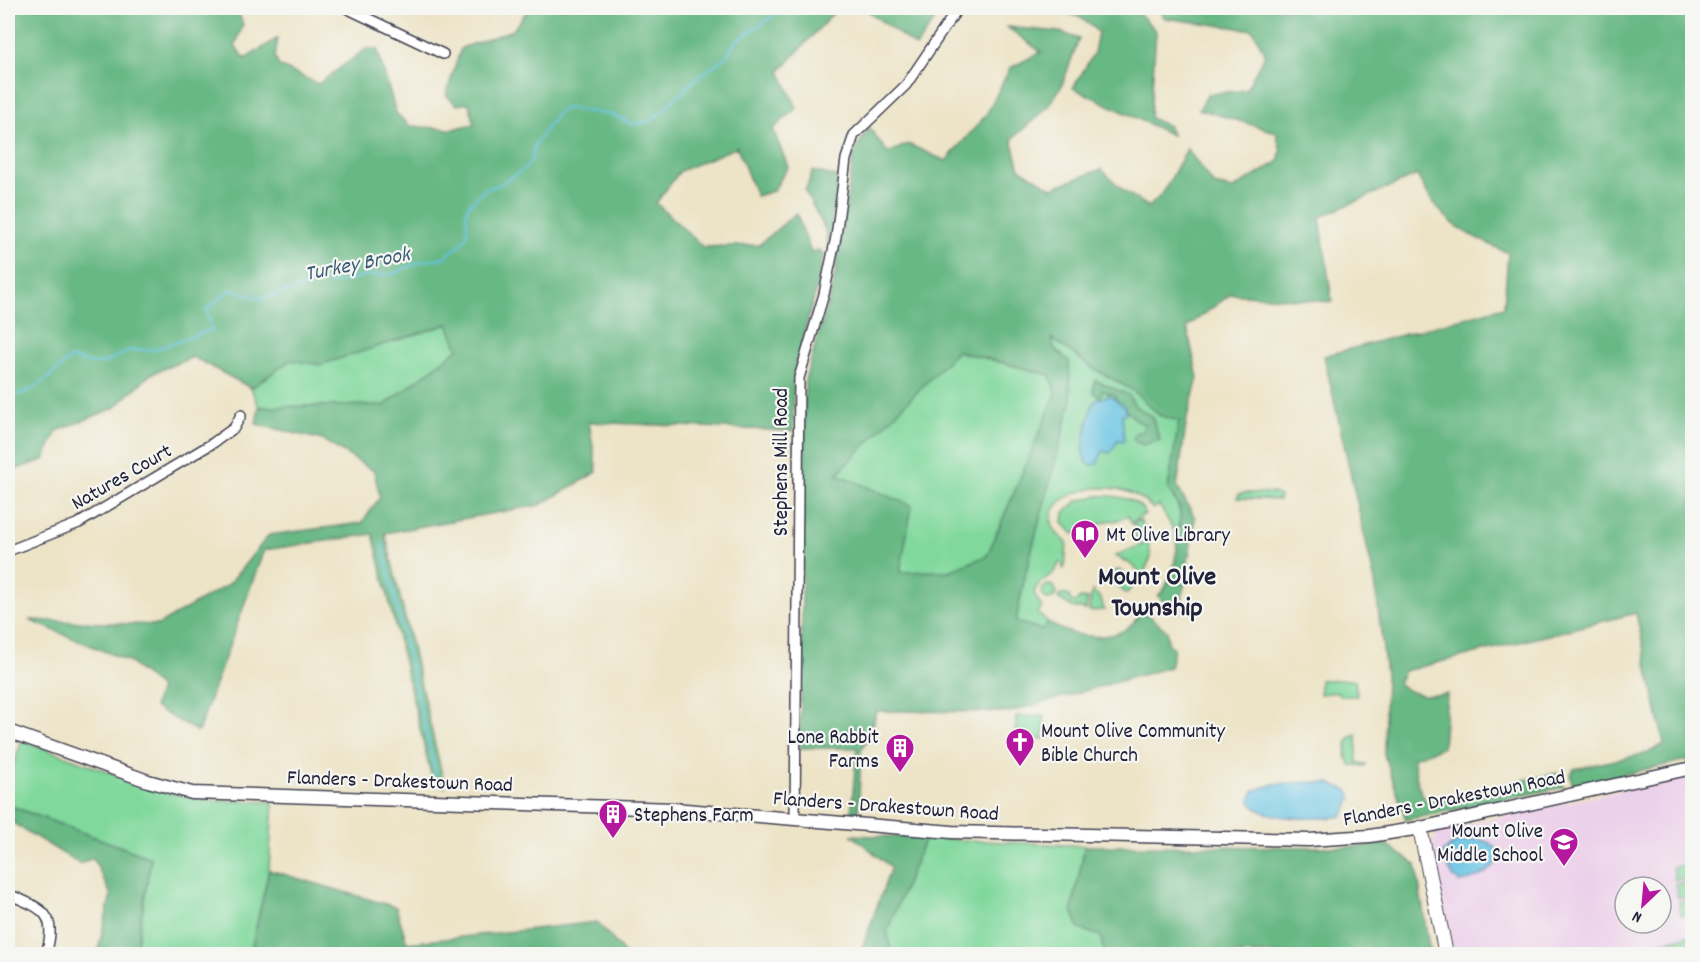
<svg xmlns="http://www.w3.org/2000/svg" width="1700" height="962" font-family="Dekko,sans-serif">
	<rect width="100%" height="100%" fill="#f6f6f2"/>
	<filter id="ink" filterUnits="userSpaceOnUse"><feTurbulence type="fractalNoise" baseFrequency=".0167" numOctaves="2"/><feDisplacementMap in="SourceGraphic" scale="12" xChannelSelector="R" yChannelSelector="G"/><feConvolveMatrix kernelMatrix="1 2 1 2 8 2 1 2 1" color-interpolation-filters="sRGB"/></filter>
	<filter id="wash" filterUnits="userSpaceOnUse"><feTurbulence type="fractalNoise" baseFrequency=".008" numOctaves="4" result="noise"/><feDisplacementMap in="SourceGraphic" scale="24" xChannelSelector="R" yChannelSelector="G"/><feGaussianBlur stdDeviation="1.35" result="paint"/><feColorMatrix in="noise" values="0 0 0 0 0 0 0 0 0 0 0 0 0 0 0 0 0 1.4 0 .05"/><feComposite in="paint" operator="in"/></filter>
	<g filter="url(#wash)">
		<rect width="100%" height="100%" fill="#ede4c7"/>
		<!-- built -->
		<path fill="#ecd1ea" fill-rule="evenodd" d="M 1692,775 L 1692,954 L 1452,954 L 1432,846 L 1437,831 ZM 1625,887 L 1661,887 L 1661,923 L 1625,923 Z"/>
		<!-- green -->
		<path fill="#80d89c" stroke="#517d6c" stroke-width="1.5" d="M 449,324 L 458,349 L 385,405 L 259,407 L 251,388 L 291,360 L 320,364 Z
			M 1051,338 L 1093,368 L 1134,391 L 1159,415 L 1179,421 L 1168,489 C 1178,505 1185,515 1175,532 L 1159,505 L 1153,509 C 1111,461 1014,505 1067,542 L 1065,567 L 1063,569 L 1063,564 L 1059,563 C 1055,578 1038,578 1034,593 L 1042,608 L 1037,613 L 1048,622 L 1043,630 L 1016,622 L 1024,579 L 1071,402 L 1062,354 L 1055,350 Z
			M 957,351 L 1050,375 L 1056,394 L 987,556 L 949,571 L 900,572 L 836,474 Z
			M 1246,493 L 1274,493 L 1280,497 L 1279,500 L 1237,498 L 1239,494 Z
			M 1097,496 C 1112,495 1139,497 1145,514 L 1131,523 L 1129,516 L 1115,521 L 1111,520 L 1099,524 L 1097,528 L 1073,534 L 1063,523 L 1064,513 L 1077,501 Z
			M 1140,520 L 1150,537 L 1138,542 L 1135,534 L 1138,530 L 1133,524 Z
			M 1148,542 L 1151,557 L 1143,575 L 1129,563 L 1115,556 Z
			M 1119,570 L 1136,583 L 1126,594 L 1111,579 L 1113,572 Z
			M1042 592a7 7 0 1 1 14 0a7 7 0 1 1-14 0Z
			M 1092,591 L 1101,598 L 1104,610 L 1089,611 Z
			M 1061,594 L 1069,596 L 1071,601 L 1076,602 L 1080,598 L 1088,599 L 1086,610 L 1072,607 L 1058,598 Z
			M 1320,680 L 1355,680 L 1357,696 L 1340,696 L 1339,692 L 1320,694 Z
			M 1016,716 L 1044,716 L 1044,739 L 1015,737 Z
			M 1357,734 L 1357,763 L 1366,764 L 1364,766 L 1351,765 L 1346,756 L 1348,739 Z
			M 22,740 L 160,791 L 205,800 L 273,802 L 269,870 L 251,950 L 246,954 L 158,954 L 137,943 L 151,858 L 8,805 L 8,781 Z
			M 925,838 L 1085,846 L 1072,910 L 1101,936 L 1104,954 L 892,954 L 887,931 Z
			M 1692,863 L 1692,877 L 1675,880 L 1673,867 Z
			M 1692,881 L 1692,895 L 1678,898 L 1676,884 Z
			M 1692,899 L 1692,913 L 1681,915 L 1679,902 Z
			M 1692,935 L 1692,954 L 1627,954 L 1626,950 Z"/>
		<!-- forest -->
		<path fill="#68b884" stroke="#456d60" stroke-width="1.5" fill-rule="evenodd" d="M 8,8 L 237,8 L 243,25 L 235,46 L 245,59 L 278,38 L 275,57 L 279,66 L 318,84 L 366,49 L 377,49 L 396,113 L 410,126 L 452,129 L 474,124 L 469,103 L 457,105 L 446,95 L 461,48 L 513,30 L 529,8 L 838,8 L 780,71 L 797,108 L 773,129 L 788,167 L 773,191 L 756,196 L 737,147 L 680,171 L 656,203 L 703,247 L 759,245 L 796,213 L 811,252 L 819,250 L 823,255 L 820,275 L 793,375 L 793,431 L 589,422 L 597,472 L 540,505 L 385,533 L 445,787 L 433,783 L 373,534 L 264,550 L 198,732 L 154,707 L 160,688 L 128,661 L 29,620 L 158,625 L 229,584 L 269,535 L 362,523 L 380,497 L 374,471 L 323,440 L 256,424 L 259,407 L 385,405 L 458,349 L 448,324 L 320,365 L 291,360 L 251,388 L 193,357 L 151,374 L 114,408 L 57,431 L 44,460 L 8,472 Z
			M 864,8 L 943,8 L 916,47 Z
			M 1045,8 L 1134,8 L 1156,31 L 1150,118 L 1169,126 L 1172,135 L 1073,88 L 1094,53 L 1098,32 L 1080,17 Z
			M 1156,8 L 1692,8 L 1692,759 L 1573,786 L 1570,775 L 1574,769 L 1648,753 L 1664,744 L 1636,613 L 1404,671 L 1398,683 C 1413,697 1427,696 1447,694 L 1443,747 L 1413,758 L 1418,785 L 1426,801 L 1557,773 L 1564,787 L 1406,820 L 1384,754 L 1386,674 L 1375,582 L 1324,356 L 1504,307 L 1508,253 C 1461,231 1441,223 1417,175 L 1320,217 L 1332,302 L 1231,294 L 1187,327 L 1198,378 L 1187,418 L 1177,487 L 1195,518 L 1180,612 L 1172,611 L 1158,596 L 1165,588 L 1173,570 L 1177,549 L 1175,532 L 1180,523 L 1180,508 L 1168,489 L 1179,421 L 1159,415 L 1134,391 L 1093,368 L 1051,338 L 1055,350 L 1069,361 L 1071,402 L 1024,579 L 1016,622 L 1042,630 L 1048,622 C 1072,639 1125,646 1139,614 L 1147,614 L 1167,631 L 1168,643 L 1174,648 L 1170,667 L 1010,712 L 876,711 L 872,731 L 861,750 L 858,818 L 851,814 L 857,748 L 800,748 L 805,380 L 834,281 L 854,153 L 869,127 L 888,153 L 908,144 L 946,161 L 986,115 L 1010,68 L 1041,52 L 1007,27 L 1060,32 L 1079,39 L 1062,85 L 1049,106 L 1012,139 L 1020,169 L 1052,188 L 1101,169 L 1124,191 L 1149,207 L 1163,193 L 1187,149 L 1214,185 L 1233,189 L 1278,162 L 1281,151 L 1276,132 L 1199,109 L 1208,94 L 1246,90 L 1265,54 L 1253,30 L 1165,18 ZM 957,351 L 1050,375 L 1056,394 L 987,556 L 949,571 L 900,572 L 912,506 L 837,474 Z
			M 813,171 L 838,177 L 828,245 L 825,229 L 805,191 Z
			M 1095,380 L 1129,395 L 1135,406 L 1152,417 L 1160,440 L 1143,445 L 1133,440 L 1135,433 L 1143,431 L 1144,424 C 1133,420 1127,409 1115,403 L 1115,395 L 1102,391 L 1100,398 L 1093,391 Z
			M 8,805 L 151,858 L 137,943 L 158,954 L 97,954 L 111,895 L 93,858 L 80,864 L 8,820 Z
			M 852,835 L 925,838 L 887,931 L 892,954 L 860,954 L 891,867 Z
			M 1386,844 L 1416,865 L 1430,954 L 1104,954 L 1101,936 L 1079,929 L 1072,910 L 1085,846 L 1352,847 Z
			M 269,870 L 396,907 L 407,943 L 597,922 L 625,954 L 246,954 L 251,950 Z"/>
		<!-- water -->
		<path fill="#65c3e3" stroke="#44728f" stroke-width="1.5" d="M 1110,395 L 1125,407 L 1126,414 L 1122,414 L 1124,441 L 1118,440 L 1110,453 L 1103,451 L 1097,464 L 1090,465 C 1075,457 1090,421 1092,406 L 1096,400 Z
			M 1313,782 L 1330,783 L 1349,791 L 1352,799 L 1342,816 C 1324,820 1257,821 1250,801 L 1253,791 L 1274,784 Z
			M 1478,839 C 1520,849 1489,879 1460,882 L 1453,877 L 1442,853 L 1454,843 Z"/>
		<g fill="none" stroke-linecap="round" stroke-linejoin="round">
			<!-- stream -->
			<path stroke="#65c3e3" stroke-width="2" d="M 8,396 C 36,394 52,374 71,358 L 94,364 L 104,363 L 130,350 L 154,350 L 213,329 L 206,310 L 230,290 C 243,290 249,298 263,298 L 322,282 L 334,284 L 362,276 L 392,274 L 417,263 L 445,257 L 461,244 L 467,235 L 466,213 L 468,206 L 484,190 L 499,185 L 527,167 L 531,161 L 535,144 L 558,113 L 565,108 L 573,109 L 613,115 L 632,124 L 650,122 L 697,78 L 727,56 L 735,42 L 785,8
				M 382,544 L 436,775"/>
		</g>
	</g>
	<g filter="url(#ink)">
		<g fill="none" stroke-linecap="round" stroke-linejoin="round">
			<!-- minor casing -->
			<g stroke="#403f50" stroke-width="12">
				<path id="minor" d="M 346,8 L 443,54
					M 8,551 L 79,523 L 213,443 L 234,428 L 241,415
					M 795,818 L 799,378 L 824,294 L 836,237 L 846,159 L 854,135 L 906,85 L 958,8
					M 8,894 C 43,909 58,913 46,954"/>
			</g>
			<!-- tertiary casing -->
			<g stroke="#403f50" stroke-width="15">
				<path id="tertiary" d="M 8,731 L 148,781 L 192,793 L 673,809 L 952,832 L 1309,840 L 1370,836 L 1420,828 L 1692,768"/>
			</g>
			<!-- secondary casing -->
			<g stroke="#403f50" stroke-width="16">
				<path id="secondary" d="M 1420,828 L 1446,954"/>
			</g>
			<!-- minor -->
			<use href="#minor" stroke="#fff" stroke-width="9"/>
			<!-- tertiary -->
			<use href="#tertiary" stroke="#fff" stroke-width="12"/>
			<!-- secondary -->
			<use href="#secondary" stroke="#fff" stroke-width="14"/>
		</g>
	</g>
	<!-- icons -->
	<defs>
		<g id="library-pin" transform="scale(1.5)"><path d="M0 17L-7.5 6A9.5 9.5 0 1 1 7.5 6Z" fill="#b5179e" stroke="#f6f6f2"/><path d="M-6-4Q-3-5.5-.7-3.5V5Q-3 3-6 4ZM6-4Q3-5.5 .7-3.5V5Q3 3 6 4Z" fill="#fff"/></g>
		<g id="church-pin" transform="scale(1.5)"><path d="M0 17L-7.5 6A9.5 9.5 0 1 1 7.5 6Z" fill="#b5179e" stroke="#f6f6f2"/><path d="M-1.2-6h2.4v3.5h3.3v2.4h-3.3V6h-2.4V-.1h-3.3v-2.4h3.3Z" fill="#fff"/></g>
		<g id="building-pin" transform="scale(1.5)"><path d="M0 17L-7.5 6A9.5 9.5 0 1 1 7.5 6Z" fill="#b5179e" stroke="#f6f6f2"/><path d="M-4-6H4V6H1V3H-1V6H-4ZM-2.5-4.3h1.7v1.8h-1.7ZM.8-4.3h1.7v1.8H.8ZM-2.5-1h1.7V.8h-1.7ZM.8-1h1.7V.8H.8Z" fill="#fff"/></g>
		<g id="school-pin" transform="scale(1.5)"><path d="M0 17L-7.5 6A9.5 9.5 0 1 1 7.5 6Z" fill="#b5179e" stroke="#f6f6f2"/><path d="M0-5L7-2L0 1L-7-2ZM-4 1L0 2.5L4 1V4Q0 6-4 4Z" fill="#fff"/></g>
	</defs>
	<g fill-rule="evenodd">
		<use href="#library-pin" x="1085" y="534"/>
		<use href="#church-pin" x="1020" y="742"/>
		<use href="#building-pin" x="900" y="748"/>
		<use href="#building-pin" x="613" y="814"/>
		<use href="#school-pin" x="1564" y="842"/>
	</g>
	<g text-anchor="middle" stroke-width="4.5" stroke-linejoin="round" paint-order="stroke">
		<!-- street labels -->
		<g font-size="21" fill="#22223b" stroke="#f6f6f2">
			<text transform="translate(780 462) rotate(-90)" y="7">Stephens Mill Road</text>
			<text transform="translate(121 476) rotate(-30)" y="7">Natures Court</text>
			<text transform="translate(400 780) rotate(2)" y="7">Flanders - Drakestown Road</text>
			<text transform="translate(1454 797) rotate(-11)" y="7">Flanders - Drakestown Road</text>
			<text transform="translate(886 805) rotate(4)" y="7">Flanders - Drakestown Road</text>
		</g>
		<!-- poi labels -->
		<g font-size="21" fill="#22223b" stroke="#f6f6f2" text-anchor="start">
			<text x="1106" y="541">Mt Olive Library</text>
			<text x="1041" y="737">Mount Olive Community<tspan x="1041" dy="24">Bible Church</tspan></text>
			<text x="879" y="743" text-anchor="end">Lone Rabbit<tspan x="879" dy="24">Farms</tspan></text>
			<text x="634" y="821">Stephens Farm</text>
			<text x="1543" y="837" text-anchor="end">Mount Olive<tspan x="1543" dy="24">Middle School</tspan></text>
		</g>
		<!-- water labels -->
		<g font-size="22" font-style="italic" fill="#395a76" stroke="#f6f6f2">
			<text transform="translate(357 262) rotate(-11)" y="8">Turkey Brook</text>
		</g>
		<!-- district labels -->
		<g font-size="27" font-weight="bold" fill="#22223b" stroke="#f6f6f2">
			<text x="1157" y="584">Mount Olive<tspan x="1157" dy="31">Township</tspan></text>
		</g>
	</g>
	<!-- margin -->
	<rect width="1700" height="962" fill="none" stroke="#f6f6f2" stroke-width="30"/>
	<!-- north arrow -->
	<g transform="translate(1643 905) rotate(206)"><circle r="28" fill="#f6f6f2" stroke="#a1a1a9" stroke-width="1.5"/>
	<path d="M0-4.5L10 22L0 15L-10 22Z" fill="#b5179e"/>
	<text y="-9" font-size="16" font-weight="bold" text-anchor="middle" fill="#22223b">N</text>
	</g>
</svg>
